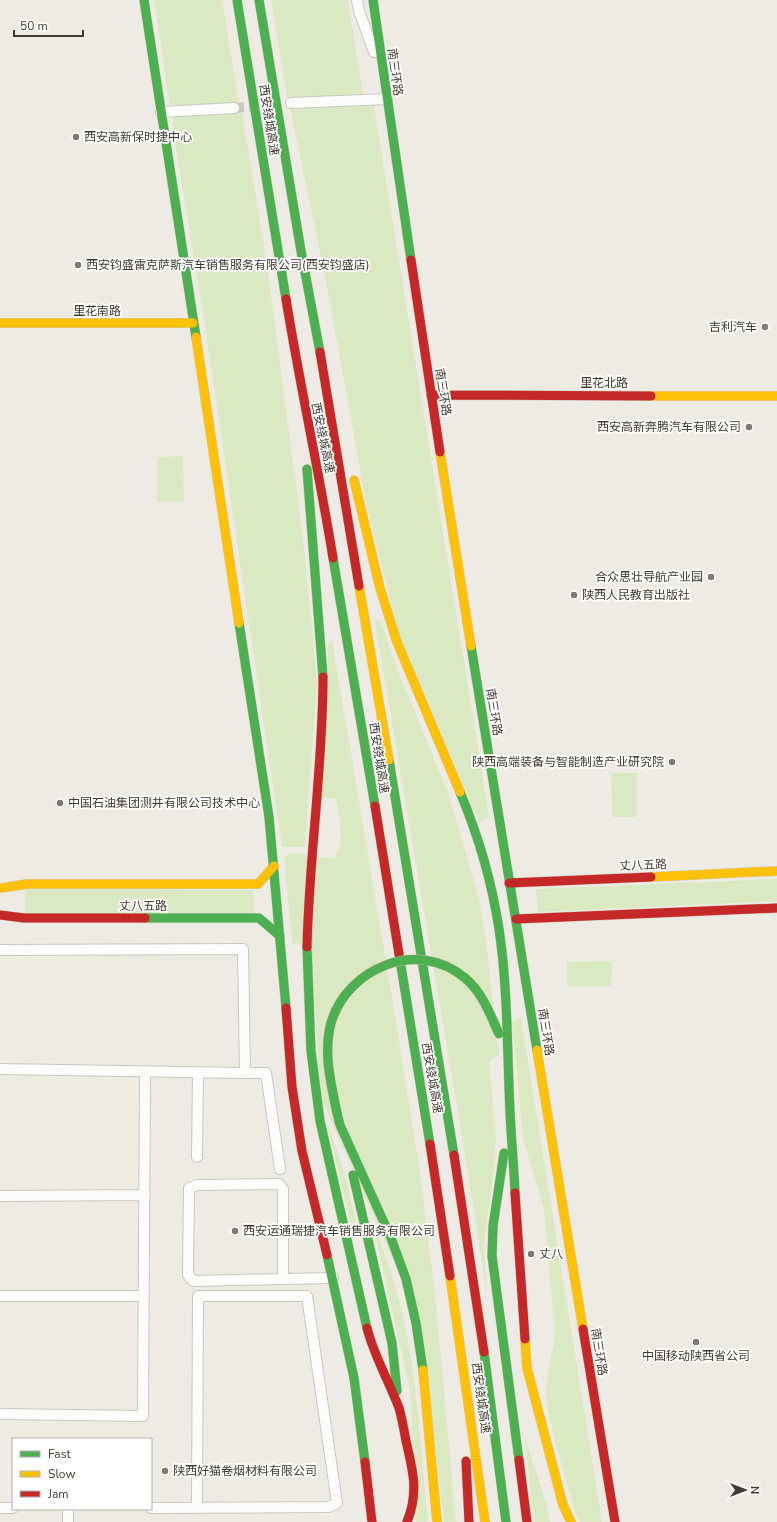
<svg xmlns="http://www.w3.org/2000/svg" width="777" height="1522" font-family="'Nunito Sans','Noto Sans SC',sans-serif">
	<rect width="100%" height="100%" fill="#eeebe4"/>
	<!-- green -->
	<path fill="#dbe9c3" d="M 154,0 L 222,0 L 239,104 L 170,107 Z
		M 271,0 L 348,0 L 363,94 L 287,98 Z
		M 365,103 L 371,103 L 374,106 L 489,816 L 487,820 L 479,822 L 399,634 L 367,508 L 325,276 L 290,109 Z
		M 242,113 L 266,258 L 303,538 L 317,682 L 305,847 L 282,847 L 205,326 L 172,124 L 174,117 Z
		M 183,456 L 184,502 L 157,502 L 157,457 Z
		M 376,619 L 381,622 L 398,671 L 448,792 L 480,902 L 486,941 L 499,1055 L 489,1061 L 496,1137 L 494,1170 L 484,1243 L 487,1295 L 459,1118 L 375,623 Z
		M 332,640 L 395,1015 L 420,1173 L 436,1303 L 456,1522 L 444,1522 L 420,1321 L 321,1098 L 311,945 L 292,943 L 284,857 L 292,853 L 334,859 C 345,840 340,819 336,799 L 322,797 L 328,645 Z
		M 611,773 L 637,773 L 637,817 L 612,817 Z
		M 777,879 L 777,901 L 538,912 L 536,889 Z
		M 25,889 L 253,890 L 254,913 L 25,913 Z
		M 612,961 L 611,986 L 567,986 L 567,962 Z
		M 521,1018 L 602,1522 L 580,1522 L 574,1509 L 551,1426 L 546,1400 L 547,1378 L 555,1336 L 545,1221 L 543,1205 L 523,1138 L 512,1021 Z
		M 325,1116 L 345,1175 L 357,1227 L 353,1232 Z
		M 374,1228 C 416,1320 418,1423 428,1522 L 416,1522 L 410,1390 Z
		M 524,1434 L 545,1500 L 550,1522 L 534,1522 Z"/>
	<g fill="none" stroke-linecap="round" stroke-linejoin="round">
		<!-- street-tunnel -->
		<path stroke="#ccc8c0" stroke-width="10" stroke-dasharray="10 5" stroke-linecap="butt" d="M 234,108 L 281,104"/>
		<!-- street casing -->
		<g stroke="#cac7c1" stroke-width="12">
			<path id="street" d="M 357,0 L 359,11 L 374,52
				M 291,103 L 387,99
				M 161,112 L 234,108
				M 0,950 L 243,949 L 245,1073 L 266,1073 L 280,1169
				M 0,1069 L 245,1073
				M 197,1157 L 198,1073
				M 0,1196 L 145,1195
				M 283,1279 L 193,1281 L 188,1275 L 189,1188 L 197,1185 L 279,1184 L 283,1189 L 283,1279 L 333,1278
				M 0,1296 L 144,1296
				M 0,1414 L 143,1416 L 145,1073
				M 0,1508 L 13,1508
				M 151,1508 L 329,1507 L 337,1503 L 307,1296 L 198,1296 L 197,1508
				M 68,1522 L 68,1509"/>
		</g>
		<!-- fast casing -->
		<g stroke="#cfcabd" stroke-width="10">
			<path id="fast" d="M 144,0 L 196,337
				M 237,0 L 286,299
				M 259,0 L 301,251 L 320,352
				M 373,0 L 411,260
				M 307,469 L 323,677
				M 333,558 L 375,806
				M 239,623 L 269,817 L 286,1008
				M 471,646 L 537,1050
				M 389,760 L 454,1155
				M 460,792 C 478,835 492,883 499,929 C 508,989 507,1050 510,1111 C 511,1138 514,1165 515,1193
				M 145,918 L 259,918 L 280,936
				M 307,947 L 311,1051 L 320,1121 L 367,1328
				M 399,954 L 430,1144
				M 337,1113 L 340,1125 L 391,1238 L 406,1279 L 416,1323 L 423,1370
				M 504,1153 L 493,1226 L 492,1256 L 519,1460
				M 353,1175 L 392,1343 L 397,1391
				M 327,1255 L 354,1378 L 365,1462
				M 484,1352 L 506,1522"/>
		</g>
		<!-- slow casing -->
		<g stroke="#cfcabd" stroke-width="10">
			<path id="slow" d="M 0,323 L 193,323
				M 196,337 L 239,623
				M 651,396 L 777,396
				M 440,452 L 471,646
				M 354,480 L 380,588 L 397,642 L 460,792
				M 359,586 L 389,760
				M 651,877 L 777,871
				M 0,888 L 27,884 L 258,884 L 274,866
				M 537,1050 L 583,1329
				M 450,1276 L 485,1522
				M 525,1339 L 527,1368 L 563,1505 L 571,1522
				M 423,1370 L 437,1522"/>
		</g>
		<!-- jam casing -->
		<g stroke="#cfcabd" stroke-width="10">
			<path id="jam" d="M 411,260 L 440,452
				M 286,299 C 300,386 319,471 333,558
				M 320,352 L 359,586
				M 431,395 L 651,396
				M 375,806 L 399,954
				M 509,883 L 651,877
				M 0,915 L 24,918 L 145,918
				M 516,919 L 777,908
				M 307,947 C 309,857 323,767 323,677
				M 286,1008 L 292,1087 L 302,1151 L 327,1255
				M 430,1144 L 450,1276
				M 454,1155 L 484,1352
				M 515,1193 L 525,1339
				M 367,1328 C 374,1356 389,1381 399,1408 C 402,1418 404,1430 406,1441 C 413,1471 419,1492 407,1522
				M 583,1329 L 615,1522
				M 519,1460 L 527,1522
				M 466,1461 L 469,1522
				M 365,1462 L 372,1522"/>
		</g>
		<!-- street -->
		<use href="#street" stroke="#fcfcfb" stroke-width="10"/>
		<!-- fast -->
		<use href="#fast" stroke="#4caf50" stroke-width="9"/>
		<!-- slow -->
		<use href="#slow" stroke="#ffc107" stroke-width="9"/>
		<!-- jam -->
		<use href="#jam" stroke="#c62828" stroke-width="9"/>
		<!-- fast-bridge casing -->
		<g stroke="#c6b89f" stroke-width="10" stroke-linecap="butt">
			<path id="fast-bridge" d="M 337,1113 C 331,1084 323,1052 331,1023 C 347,968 418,938 465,978 C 482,992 490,1014 499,1034"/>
		</g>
		<!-- fast-bridge -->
		<use href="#fast-bridge" stroke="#4caf50" stroke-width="9"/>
	</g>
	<!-- markers -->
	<g fill="#7f7970" stroke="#fff" stroke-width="1.5">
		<circle cx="76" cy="137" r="4"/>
		<circle cx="78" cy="265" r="4"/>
		<circle cx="765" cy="327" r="4"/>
		<circle cx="749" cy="427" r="4"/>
		<circle cx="711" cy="577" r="4"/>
		<circle cx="574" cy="595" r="4"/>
		<circle cx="672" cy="762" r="4"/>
		<circle cx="60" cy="803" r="4"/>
		<circle cx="235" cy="1231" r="4"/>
		<circle cx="531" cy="1254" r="4"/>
		<circle cx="696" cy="1342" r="4"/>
		<circle cx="165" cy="1471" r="4"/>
	</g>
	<g text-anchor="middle" stroke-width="3.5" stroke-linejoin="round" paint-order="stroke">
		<!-- street labels -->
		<g font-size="12" fill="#433c32" stroke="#fff">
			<text transform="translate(395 72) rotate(82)" y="4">南三环路</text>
			<text transform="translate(269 120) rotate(81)" y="4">西安绕城高速</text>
			<text x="97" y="315">里花南路</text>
			<text x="604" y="387">里花北路</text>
			<text transform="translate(443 392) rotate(81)" y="4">南三环路</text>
			<text transform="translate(323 438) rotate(78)" y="4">西安绕城高速</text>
			<text transform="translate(494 712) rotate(81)" y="4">南三环路</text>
			<text transform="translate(379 758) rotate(81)" y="4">西安绕城高速</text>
			<text transform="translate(643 865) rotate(-2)" y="4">丈八五路</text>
			<text x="143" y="910">丈八五路</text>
			<text transform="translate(546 1032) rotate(81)" y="4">南三环路</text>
			<text transform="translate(432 1078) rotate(80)" y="4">西安绕城高速</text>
			<text transform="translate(599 1352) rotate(81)" y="4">南三环路</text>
			<text transform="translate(481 1398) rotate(82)" y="4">西安绕城高速</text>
		</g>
		<!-- poi labels -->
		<g font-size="12" fill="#433c32" stroke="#fff" text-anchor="start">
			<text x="84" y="141">西安高新保时捷中心</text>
			<text x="86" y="269">西安钧盛雷克萨斯汽车销售服务有限公司(西安钧盛店)</text>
			<text x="757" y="331" text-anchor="end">吉利汽车</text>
			<text x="741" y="431" text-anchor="end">西安高新奔腾汽车有限公司</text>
			<text x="703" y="581" text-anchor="end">合众思壮导航产业园</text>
			<text x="582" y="599">陕西人民教育出版社</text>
			<text x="664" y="766" text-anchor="end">陕西高端装备与智能制造产业研究院</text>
			<text x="68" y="807">中国石油集团测井有限公司技术中心</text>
			<text x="243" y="1235">西安运通瑞捷汽车销售服务有限公司</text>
			<text x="539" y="1258">丈八</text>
			<text x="696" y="1360" text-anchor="middle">中国移动陕西省公司</text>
			<text x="173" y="1475">陕西好猫卷烟材料有限公司</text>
		</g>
	</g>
	<!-- legend -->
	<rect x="12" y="1438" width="140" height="72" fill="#ffffff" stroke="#b4b1ad"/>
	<rect x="20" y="1451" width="20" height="6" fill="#4caf50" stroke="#b4b1ad"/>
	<text x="48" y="1458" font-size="12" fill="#433c32">Fast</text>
	<rect x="20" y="1471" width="20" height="6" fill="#ffc107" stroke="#b4b1ad"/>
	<text x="48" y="1478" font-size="12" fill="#433c32">Slow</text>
	<rect x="20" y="1491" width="20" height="6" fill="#c62828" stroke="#b4b1ad"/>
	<text x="48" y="1498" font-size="12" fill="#433c32">Jam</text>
	<!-- north arrow -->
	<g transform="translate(745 1490) rotate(90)" stroke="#ffffff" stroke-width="3" paint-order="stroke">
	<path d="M0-3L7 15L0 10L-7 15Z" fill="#433c32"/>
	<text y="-6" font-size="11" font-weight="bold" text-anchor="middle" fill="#433c32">N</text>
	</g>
	<!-- scale -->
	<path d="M14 30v6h69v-6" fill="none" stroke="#433c32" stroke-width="2"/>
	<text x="20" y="30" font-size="12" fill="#433c32" stroke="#ffffff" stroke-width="3" paint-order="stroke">50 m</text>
</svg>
